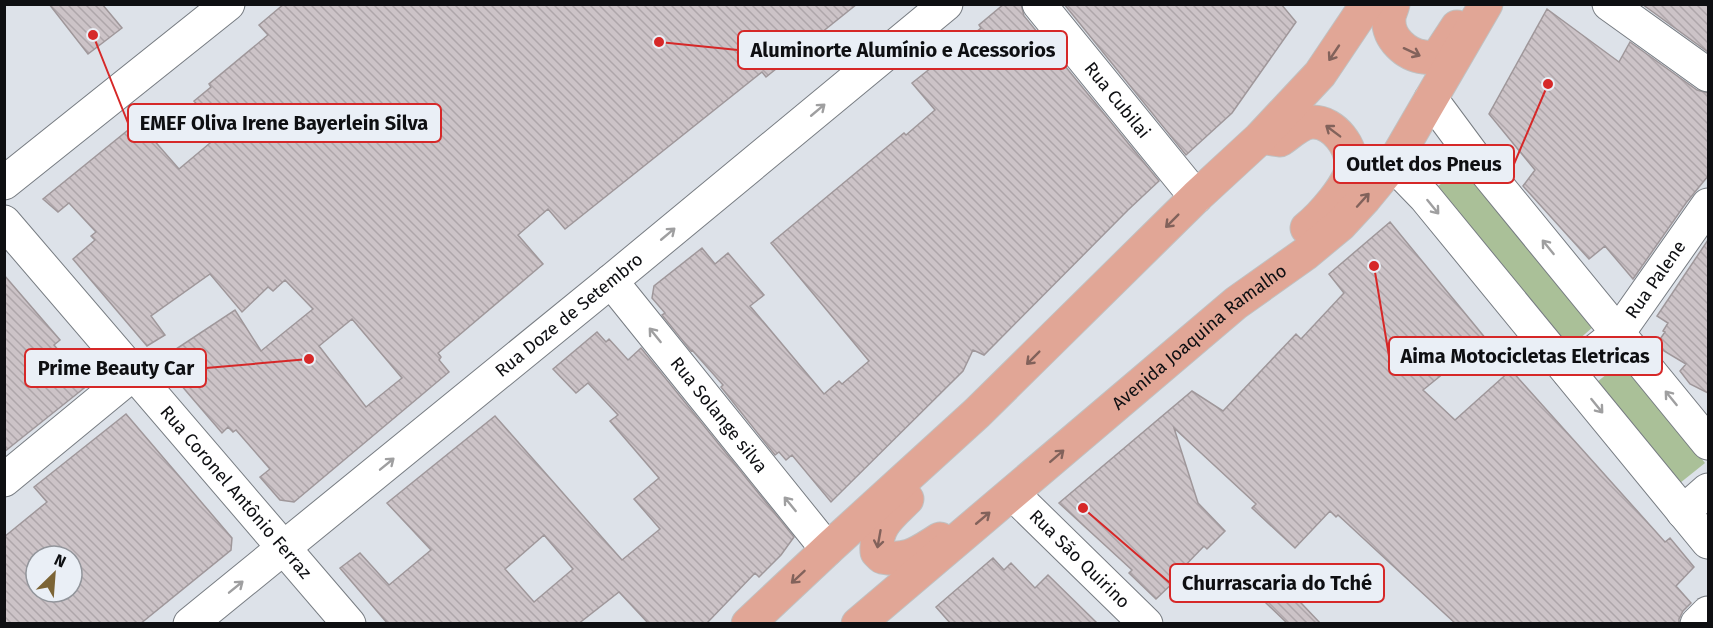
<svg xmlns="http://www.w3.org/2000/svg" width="1713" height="628" font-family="'Fira Sans',sans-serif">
	<defs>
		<pattern id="building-back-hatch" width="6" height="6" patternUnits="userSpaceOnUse" patternTransform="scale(1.5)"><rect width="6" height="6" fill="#ccc3c7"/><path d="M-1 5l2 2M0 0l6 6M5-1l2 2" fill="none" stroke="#aea6aa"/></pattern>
	</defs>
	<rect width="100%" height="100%" fill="#dde2e9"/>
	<!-- green -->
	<path fill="#aac098" d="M 1462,167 L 1593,327 L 1569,348 L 1437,187 Z
		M 1622,362 L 1705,463 L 1680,483 L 1597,382 Z"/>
	<!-- building -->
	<path fill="url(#building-back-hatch)" stroke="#9f979a" stroke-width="1.5" fill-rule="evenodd" d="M 49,4 L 102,4 L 122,28 L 88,54 Z
		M 284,4 L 857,4 L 766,77 L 762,72 L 565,229 L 548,209 L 518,235 L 543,264 L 438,353 L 441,357 L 439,360 L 449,372 L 294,502 L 280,500 L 260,477 L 270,469 L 236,430 L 233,432 L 228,427 L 222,433 L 175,378 L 183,372 L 170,353 L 235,310 L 261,351 L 313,309 L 285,280 L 273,291 L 268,287 L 242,312 L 210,274 L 151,316 L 165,335 L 147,346 L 73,259 L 95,240 L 91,236 L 96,232 L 69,203 L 58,212 L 43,199 L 138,122 L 179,169 L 222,133 L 194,101 L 211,87 L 209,84 L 268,35 L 259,25 ZM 352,319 L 402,378 L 366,407 L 319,346 Z
		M 1004,4 L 1021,4 L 1024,16 L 1159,181 L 1128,210 L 984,355 L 973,350 L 963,371 L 831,502 L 792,455 L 786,460 L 779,452 L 775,455 L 721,387 L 723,385 L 692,350 L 691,351 L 662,315 L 665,313 L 652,298 L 654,286 L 702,248 L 715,264 L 728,253 L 764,295 L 750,306 L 824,394 L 839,381 L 842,384 L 869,361 L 771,243 L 904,133 L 906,135 L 935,110 L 912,83 L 981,28 L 979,25 Z
		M 1064,4 L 1281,4 L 1296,22 L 1232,113 L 1186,155 Z
		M 1642,4 L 1708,4 L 1708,52 Z
		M 1547,9 L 1619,62 L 1630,42 L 1697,90 L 1708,93 L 1708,176 L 1686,203 L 1633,279 L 1605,246 L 1589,259 L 1523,186 L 1535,170 L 1489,114 Z
		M 1390,222 L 1486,339 L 1423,390 L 1455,420 L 1511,370 L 1665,542 L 1670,538 L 1694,567 L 1676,586 L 1691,603 L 1683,611 L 1679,619 L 1679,624 L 1456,624 L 1338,515 L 1336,517 L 1330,511 L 1295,548 L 1252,508 L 1256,504 L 1174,428 L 1198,503 L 1225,531 L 1207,549 L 1204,546 L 1177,574 L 1179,577 L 1156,599 L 1129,573 L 1132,570 L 1059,503 L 1192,391 L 1223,411 L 1296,334 L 1301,339 L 1344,293 L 1329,274 Z
		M 1708,240 L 1708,393 L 1690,384 L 1680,371 L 1686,364 L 1664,351 L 1658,342 L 1665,332 L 1663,331 L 1668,323 L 1657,316 Z
		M 4,275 L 60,340 L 54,345 L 88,385 L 4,452 Z
		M 597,332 L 606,342 L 609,339 L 628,360 L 641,348 L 794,537 L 781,555 L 759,577 L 755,573 L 706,624 L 649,624 L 619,592 L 578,624 L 388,624 L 340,568 L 360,553 L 389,585 L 431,550 L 387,503 L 495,416 L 622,560 L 660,529 L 634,499 L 659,478 L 610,421 L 618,415 L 588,383 L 576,393 L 553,369 ZM 544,535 L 573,569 L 534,602 L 505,569 Z
		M 126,414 L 232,538 L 231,550 L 140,624 L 4,624 L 4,537 L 47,502 L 34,487 ZM 36,556 L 72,556 L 72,592 L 36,592 Z
		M 993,558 L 1004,570 L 1011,563 L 1035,588 L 1048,575 L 1098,624 L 951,624 L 936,607 Z
		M 1283,585 L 1302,604 L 1321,624 L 1288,624 L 1266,603 Z"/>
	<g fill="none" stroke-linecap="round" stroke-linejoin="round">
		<!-- minor casing -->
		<g stroke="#777c82" stroke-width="35">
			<g id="minor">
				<path id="s1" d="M 1039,4 L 1196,197"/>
				<path d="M 1609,4 L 1708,75"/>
				<path d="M 1431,99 L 1474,157 L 1708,443"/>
				<path d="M 1393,164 L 1425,197 L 1708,542"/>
				<path d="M 4,183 L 228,4"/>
				<path id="s2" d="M 4,222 L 349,624"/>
				<path id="s3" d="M 611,281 L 827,549"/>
				<path id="s4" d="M 1569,372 L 1618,333 L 1708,205"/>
				<path d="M 4,480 L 134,373"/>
				<path id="s5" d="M 1013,494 L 1146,624"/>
				<path d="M 1683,512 L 1708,490"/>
				<path id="s6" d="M 190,624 L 611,281 L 946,4"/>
				<path d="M 1697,624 L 1708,613"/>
			</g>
		</g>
		<!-- major casing -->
		<g stroke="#c0c1c1" stroke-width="35">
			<g id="major">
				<path d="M 1393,4 C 1392,9 1389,14 1389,18 C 1387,38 1406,55 1424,57 C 1429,58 1434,57 1438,56 L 1457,27"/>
				<path d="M 1266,138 L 1280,140 C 1289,134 1301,122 1313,122 C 1334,122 1353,147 1351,168 C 1350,185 1320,218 1307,228"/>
				<path d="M 907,499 C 890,516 875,526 877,552 L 882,557 C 908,562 919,552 940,539"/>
				<path d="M 748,624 L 831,546 L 977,413 L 1196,197 L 1260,138 L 1320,74 L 1367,4"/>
				<path id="s7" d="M 858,624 L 1236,303 L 1305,254 L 1340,225 L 1365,198 L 1393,164 L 1486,4"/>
			</g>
		</g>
		<!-- minor -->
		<use href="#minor" stroke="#fff" stroke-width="33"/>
		<!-- major -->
		<use href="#major" stroke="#e1a696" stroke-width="33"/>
	</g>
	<!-- one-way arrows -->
	<defs><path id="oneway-shaft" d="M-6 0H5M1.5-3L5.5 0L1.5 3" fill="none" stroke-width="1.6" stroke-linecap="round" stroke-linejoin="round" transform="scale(1.5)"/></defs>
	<g stroke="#82625b">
		<use href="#oneway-shaft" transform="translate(1412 52) rotate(25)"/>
		<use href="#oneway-shaft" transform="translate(1334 53) rotate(124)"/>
		<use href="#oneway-shaft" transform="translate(1333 131) rotate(-143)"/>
		<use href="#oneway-shaft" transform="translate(1363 200) rotate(-48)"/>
		<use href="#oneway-shaft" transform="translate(1172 221) rotate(135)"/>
		<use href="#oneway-shaft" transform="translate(1033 358) rotate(135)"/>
		<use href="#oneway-shaft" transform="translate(1057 456) rotate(-41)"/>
		<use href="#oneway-shaft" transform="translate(983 518) rotate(-40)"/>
		<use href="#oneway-shaft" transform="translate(879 539) rotate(100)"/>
		<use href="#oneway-shaft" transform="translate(798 577) rotate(137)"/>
	</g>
	<g stroke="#9f9fa0">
		<use href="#oneway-shaft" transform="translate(818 110) rotate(-40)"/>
		<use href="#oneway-shaft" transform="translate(1433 207) rotate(51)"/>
		<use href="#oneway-shaft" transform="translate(668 234) rotate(-40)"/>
		<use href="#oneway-shaft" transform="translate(1548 247) rotate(-129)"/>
		<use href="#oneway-shaft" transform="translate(655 335) rotate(-129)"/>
		<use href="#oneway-shaft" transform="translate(1671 398) rotate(-129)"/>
		<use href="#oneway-shaft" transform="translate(1597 406) rotate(51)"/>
		<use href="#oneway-shaft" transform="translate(387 464) rotate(-39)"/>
		<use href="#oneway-shaft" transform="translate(790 504) rotate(-129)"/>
		<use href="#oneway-shaft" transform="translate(236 587) rotate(-39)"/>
	</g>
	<g text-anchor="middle" stroke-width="4.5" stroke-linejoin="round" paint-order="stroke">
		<!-- street labels -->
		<g font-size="18" fill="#0e0f12" stroke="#eaeff6">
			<text dy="6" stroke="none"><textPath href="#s1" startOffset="124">Rua Cubilai</textPath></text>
			<text dy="6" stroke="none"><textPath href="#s4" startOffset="128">Rua Palene</textPath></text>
			<text dy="6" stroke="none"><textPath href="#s6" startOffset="489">Rua Doze de Setembro</textPath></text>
			<text dy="6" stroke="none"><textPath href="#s7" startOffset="446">Avenida Joaquina Ramalho</textPath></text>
			<text dy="6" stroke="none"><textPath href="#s3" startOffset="172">Rua Solange silva</textPath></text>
			<text dy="6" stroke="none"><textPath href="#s2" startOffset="356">Rua Coronel Antônio Ferraz</textPath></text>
			<text dy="6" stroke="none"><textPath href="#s5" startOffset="93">Rua São Quirino</textPath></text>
		</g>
	</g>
	<!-- callouts -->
	<path fill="none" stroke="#d62828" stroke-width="2" d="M659 42L738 50M93 35L128 123M1548 84L1514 164M1374 266L1389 356M309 359L206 368M1083 508L1170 583"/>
	<g fill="#d62828" stroke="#eaeff6" stroke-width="2">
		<circle cx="659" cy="42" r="6"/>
		<circle cx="93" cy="35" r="6"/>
		<circle cx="1548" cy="84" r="6"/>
		<circle cx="1374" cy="266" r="6"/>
		<circle cx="309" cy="359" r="6"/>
		<circle cx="1083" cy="508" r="6"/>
	</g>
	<g fill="#eaeff6" stroke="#d62828" stroke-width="2">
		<rect x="738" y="31" width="329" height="38" rx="6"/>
		<rect x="128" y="104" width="313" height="38" rx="6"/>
		<rect x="1334" y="145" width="180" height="38" rx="6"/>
		<rect x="1389" y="337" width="273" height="38" rx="6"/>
		<rect x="25" y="349" width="181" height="38" rx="6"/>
		<rect x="1170" y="564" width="214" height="38" rx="6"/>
	</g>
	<g font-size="20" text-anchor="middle" font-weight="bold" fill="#0e0f12">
		<text x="903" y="57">Aluminorte Alumínio e Acessorios</text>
		<text x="284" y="130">EMEF Oliva Irene Bayerlein Silva</text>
		<text x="1424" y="171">Outlet dos Pneus</text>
		<text x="1525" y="363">Aima Motocicletas Eletricas</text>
		<text x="116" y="375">Prime Beauty Car</text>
		<text x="1277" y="590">Churrascaria do Tché</text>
	</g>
	<!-- border -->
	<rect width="1713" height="628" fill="none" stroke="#0e0f12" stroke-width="12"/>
	<!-- north arrow -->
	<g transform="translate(54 574) rotate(25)"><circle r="28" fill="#eaeff6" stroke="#92959b" stroke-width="1.5"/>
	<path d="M0-4.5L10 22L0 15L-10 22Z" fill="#7c6435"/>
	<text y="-9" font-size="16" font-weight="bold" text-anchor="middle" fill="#0e0f12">N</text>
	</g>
</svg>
